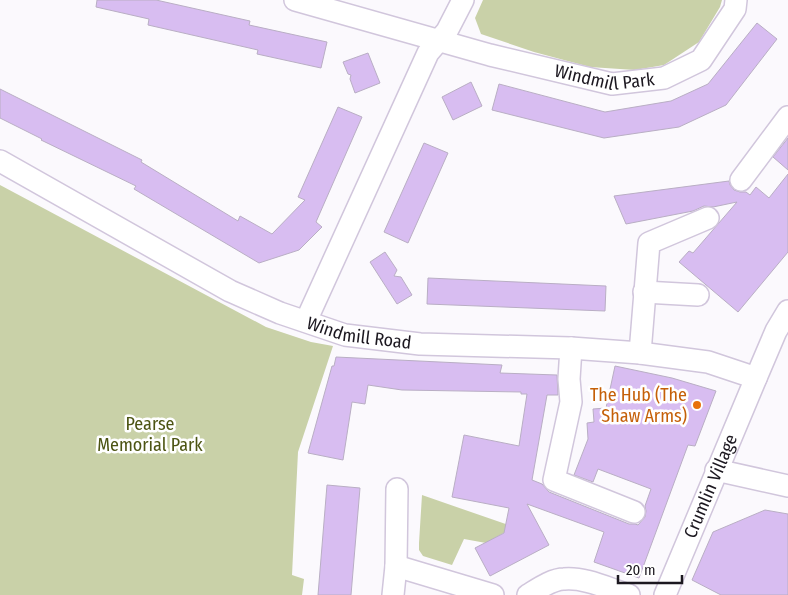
<svg xmlns="http://www.w3.org/2000/svg" width="788" height="595" font-family="'Fira Sans Condensed',sans-serif">
	<rect width="100%" height="100%" fill="#fbf9fd"/>
	<!-- green -->
	<path fill="#c9d1a8" d="M 483,0 L 722,0 L 720,7 L 699,42 L 664,65 L 635,70 L 590,67 L 534,52 L 481,34 L 475,18 Z
		M 0,185 L 266,327 L 311,342 L 333,346 L 298,452 L 292,575 L 304,579 L 302,595 L 0,595 Z
		M 422,495 L 514,527 L 486,543 L 464,539 L 452,565 L 423,556 L 419,550 L 419,543 Z"/>
	<!-- building -->
	<path fill="#d8bdf1" stroke="#b9aec4" d="M 97,0 L 156,0 L 250,21 L 249,25 L 327,42 L 321,68 L 257,54 L 258,50 L 148,25 L 149,19 L 96,7 Z
		M 757,23 L 777,39 L 726,105 L 679,127 L 604,138 L 492,110 L 499,84 L 605,112 L 671,101 L 708,84 Z
		M 368,53 L 380,83 L 355,93 L 350,79 L 351,75 L 348,74 L 343,62 Z
		M 471,82 L 482,106 L 453,120 L 442,97 Z
		M 0,89 L 142,160 L 141,162 L 238,221 L 240,216 L 272,234 L 305,200 L 298,197 L 338,107 L 362,117 L 316,222 L 322,227 L 299,250 L 259,263 L 134,189 L 136,186 L 41,140 L 42,139 L 0,118 Z
		M 788,138 L 788,170 L 773,157 Z
		M 424,143 L 448,153 L 408,243 L 384,232 Z
		M 788,174 L 788,252 L 738,312 L 679,262 L 689,251 L 693,253 L 737,202 L 713,207 L 704,206 L 693,211 L 626,224 L 614,196 L 729,181 L 730,185 L 734,190 L 740,192 L 746,192 L 750,195 L 756,187 L 769,198 Z
		M 385,252 L 397,270 L 394,276 L 401,277 L 412,295 L 397,304 L 370,262 Z
		M 428,278 L 606,286 L 605,311 L 427,304 Z
		M 336,357 L 502,365 L 500,373 L 557,375 L 558,395 L 547,395 L 532,480 L 542,484 L 549,492 L 629,524 L 635,524 L 638,525 L 645,517 L 646,511 L 645,506 L 651,489 L 598,469 L 593,482 L 574,475 L 588,439 L 587,423 L 594,422 L 593,409 L 606,408 L 615,366 L 672,378 L 716,391 L 695,446 L 688,445 L 639,578 L 594,562 L 604,532 L 527,504 L 549,545 L 490,576 L 475,548 L 504,533 L 509,508 L 452,497 L 464,435 L 519,446 L 527,394 L 521,394 L 521,392 L 402,390 L 368,385 L 365,404 L 352,402 L 343,460 L 308,453 L 332,366 L 334,366 Z
		M 327,485 L 360,488 L 351,595 L 318,595 Z
		M 765,510 L 788,514 L 788,595 L 721,595 L 692,580 L 713,532 Z"/>
	<g fill="none" stroke-linecap="round" stroke-linejoin="round">
		<!-- minor casing -->
		<g stroke="#d1c6dc" stroke-width="24">
			<g id="minor">
				<path id="s1" d="M 295,0 L 490,55 L 612,84 L 664,78 L 701,60 L 735,9 L 736,0"/>
				<path id="s2" d="M 0,161 L 230,291 L 280,313 L 345,335 L 420,344 L 571,348 L 640,353 L 708,362 L 756,378"/>
				<path d="M 741,180 L 788,117"/>
				<path d="M 644,292 L 698,295"/>
				<path d="M 306,321 L 428,53 L 447,31 L 463,0"/>
				<path d="M 571,348 L 569,379 L 571,402 L 554,480 L 634,512"/>
				<path d="M 640,353 L 649,243 L 708,218"/>
				<path d="M 716,470 L 788,486"/>
				<path d="M 396,566 L 397,489"/>
				<path d="M 393,595 L 396,566 L 493,595"/>
				<path d="M 528,595 C 538,589 552,579 564,579 C 585,577 609,589 629,595"/>
				<path id="s3" d="M 665,595 L 756,378 L 776,331 L 788,311"/>
			</g>
		</g>
		<!-- minor -->
		<use href="#minor" stroke="#fff" stroke-width="21"/>
	</g>
	<!-- markers -->
	<circle fill="#e8710a" stroke="#fff" stroke-width="2" cx="697" cy="405" r="5"/>
	<g text-anchor="middle" stroke-width="5" stroke-linejoin="round" paint-order="stroke">
		<!-- street labels -->
		<g font-size="18" fill="#1c1820" stroke="#fff">
			<text dy="6" stroke="none"><textPath href="#s1" startOffset="320">Windmill Park</textPath></text>
			<text dy="6" stroke="none"><textPath href="#s2" startOffset="401">Windmill Road</textPath></text>
			<text dy="6" stroke="none"><textPath href="#s3" startOffset="118">Crumlin Village</textPath></text>
		</g>
		<!-- food labels -->
		<g font-size="18" fill="#c56008" stroke="#fff" text-anchor="end">
			<text x="687" y="401">The Hub (The<tspan x="687" dy="21">Shaw Arms)</tspan></text>
		</g>
		<!-- park labels -->
		<g font-size="18" fill="#4c5413" stroke="#fff">
			<text x="150" y="430">Pearse<tspan x="150" dy="21">Memorial Park</tspan></text>
		</g>
	</g>
	<!-- scale -->
	<path d="M618 575v8h64v-8" fill="none" stroke="#1c1820" stroke-width="2.5"/>
	<text x="626" y="575" font-size="15" fill="#1c1820" stroke="#ffffff" stroke-width="4" paint-order="stroke">20 m</text>
</svg>
